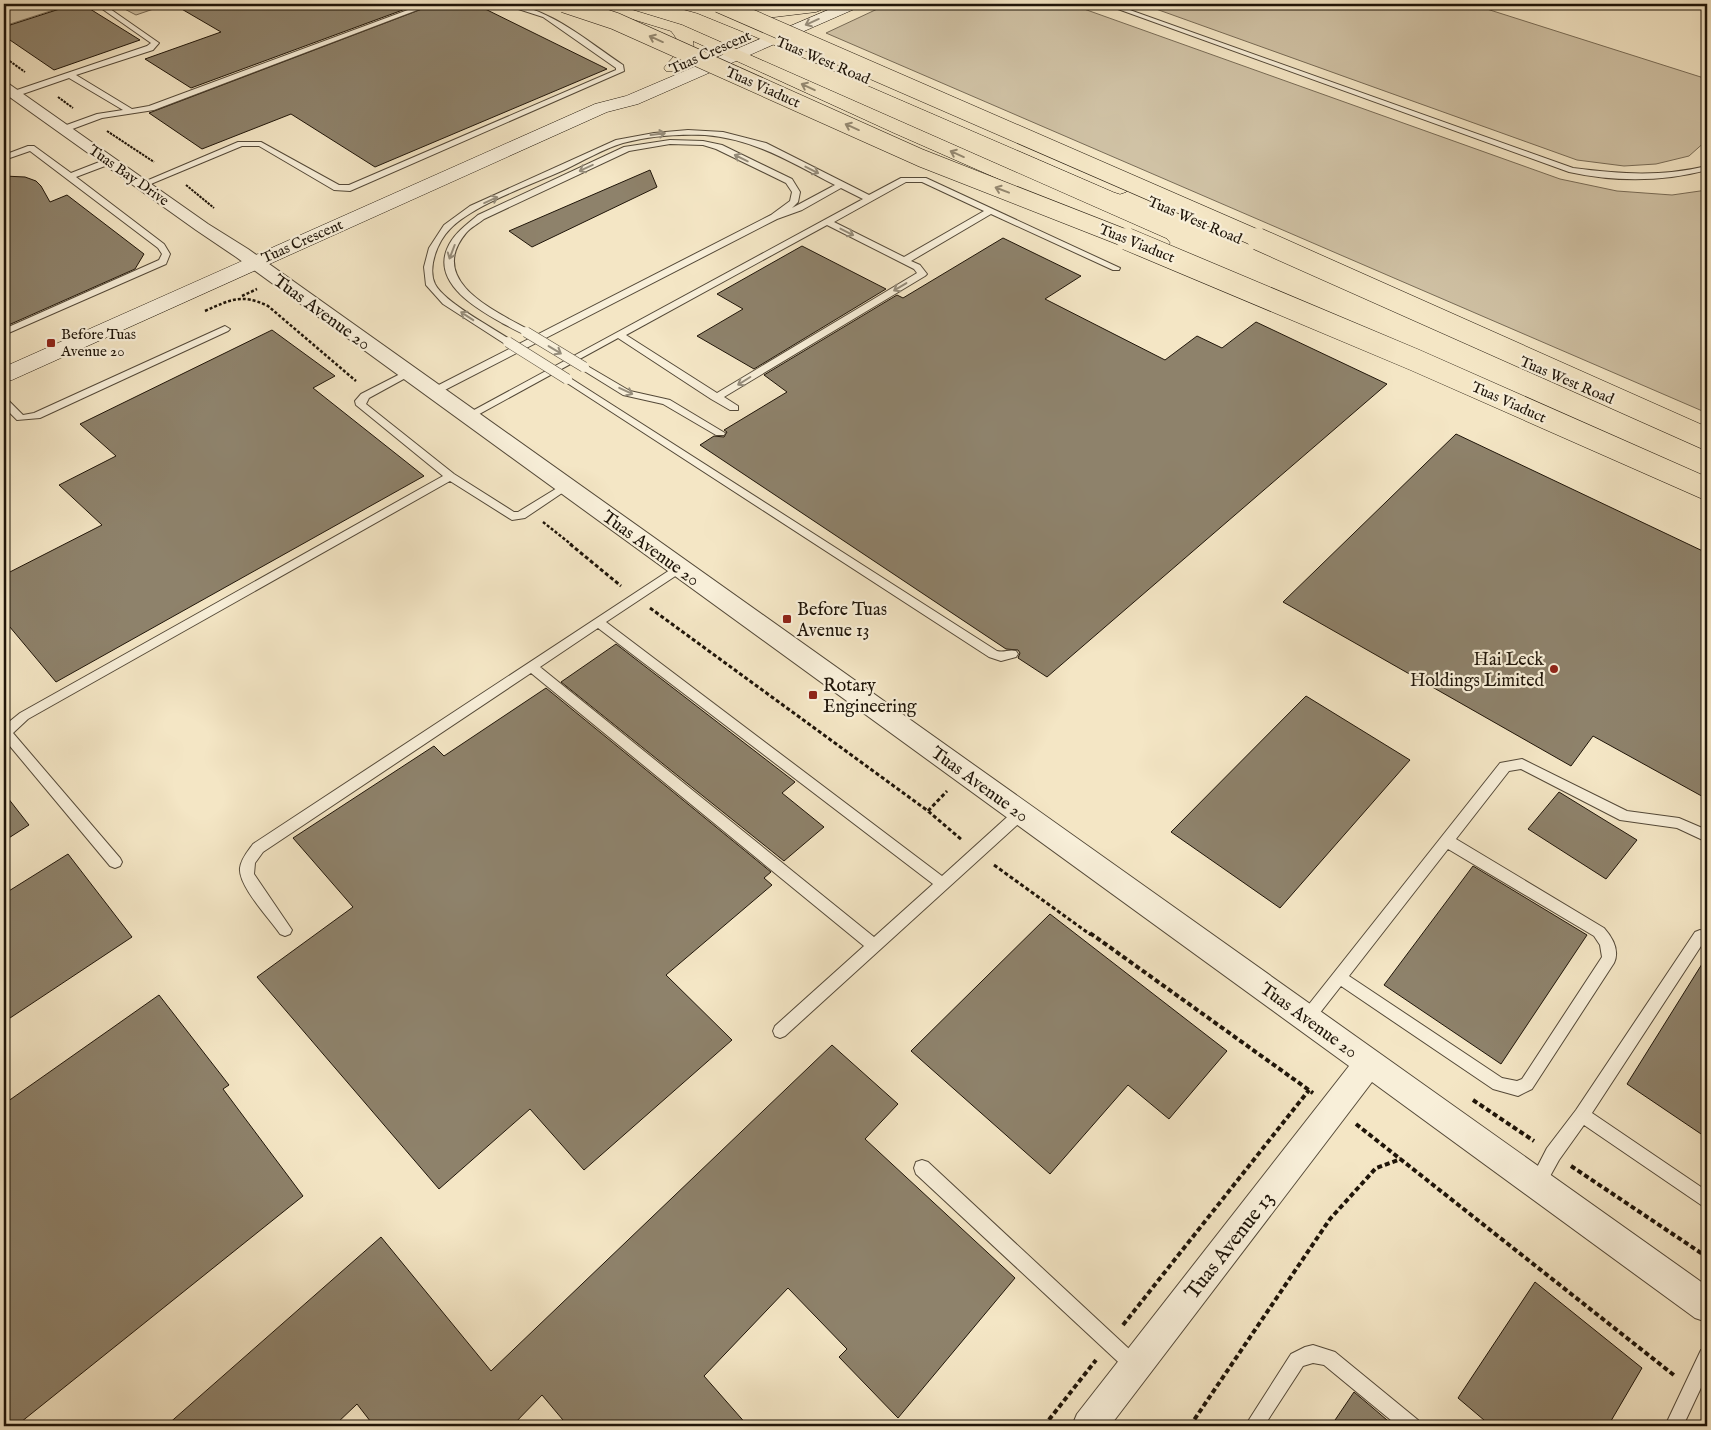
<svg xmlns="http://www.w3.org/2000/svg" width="1711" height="1430" font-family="'IM FELL English',serif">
	<rect width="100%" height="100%" fill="#f4e6c5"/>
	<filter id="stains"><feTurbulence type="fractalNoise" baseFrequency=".004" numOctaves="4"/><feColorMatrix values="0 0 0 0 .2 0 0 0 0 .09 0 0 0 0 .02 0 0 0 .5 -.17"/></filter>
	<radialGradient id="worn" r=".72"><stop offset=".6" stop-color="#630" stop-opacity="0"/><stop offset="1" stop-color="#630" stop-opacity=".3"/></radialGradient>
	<!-- green -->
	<path fill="#d0c2a5" stroke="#786c57" d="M 4,4 L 72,4 L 4,26 Z
		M 115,4 L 168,4 L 136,15 Z
		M 888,4 L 1070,4 L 1560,179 L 1617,191 L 1672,195 L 1707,190 L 1707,413 L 826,33 Z
		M 1142,4 L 1471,4 L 1707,79 L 1707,140 L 1689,156 L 1656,164 L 1624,166 L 1577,160 Z"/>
	<!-- building -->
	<path fill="#8e826b" stroke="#1f1509" d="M 75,4 L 82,4 L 140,40 L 54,70 L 4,36 L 4,27 Z
		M 173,4 L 419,4 L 191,88 L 145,59 L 221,32 Z
		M 435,4 L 475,4 L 607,69 L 375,167 L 291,114 L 202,149 L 149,113 Z
		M 650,170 L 657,187 L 532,247 L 509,231 Z
		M 4,176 L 25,177 L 36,181 L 41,186 L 50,202 L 67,195 L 144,254 L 135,269 L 4,327 Z
		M 1003,238 L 1081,276 L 1045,299 L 1165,360 L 1197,336 L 1222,348 L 1256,322 L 1387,384 L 1047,677 L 1018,658 L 1020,653 L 1018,650 L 1006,649 L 700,445 L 714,436 L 724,437 L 727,432 L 724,430 L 787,392 L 764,375 L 897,295 L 903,298 Z
		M 802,246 L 886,289 L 754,369 L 697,336 L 743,309 L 717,294 Z
		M 272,330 L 335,376 L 313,388 L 424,476 L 56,682 L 4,620 L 4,575 L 102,525 L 59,485 L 116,456 L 80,424 Z
		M 1456,434 L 1707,553 L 1707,799 L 1593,736 L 1571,766 L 1283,602 Z
		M 616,644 L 795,782 L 782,793 L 824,827 L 784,861 L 561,682 Z
		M 546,688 L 771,872 L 764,878 L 772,885 L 666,975 L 732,1040 L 584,1170 L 530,1109 L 439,1189 L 257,977 L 353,907 L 293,838 L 434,746 L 444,756 Z
		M 1306,696 L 1410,760 L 1280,908 L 1171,832 Z
		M 1559,792 L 1637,840 L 1606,879 L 1528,829 Z
		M 4,793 L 29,825 L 4,841 Z
		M 68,854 L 132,937 L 4,1022 L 4,894 Z
		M 1473,866 L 1587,935 L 1501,1064 L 1384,985 Z
		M 1050,914 L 1227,1051 L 1169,1119 L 1128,1085 L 1050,1174 L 911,1051 Z
		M 1707,956 L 1707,1138 L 1627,1084 Z
		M 159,995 L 229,1085 L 223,1089 L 303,1196 L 16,1426 L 4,1426 L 4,1104 Z
		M 832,1045 L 898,1104 L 865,1139 L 1015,1278 L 898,1418 L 839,1357 L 847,1349 L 788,1288 L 704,1376 L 748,1426 L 568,1426 L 542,1395 L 512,1426 L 374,1426 L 357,1404 L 334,1426 L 166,1426 L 381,1237 L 491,1371 Z
		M 1535,1282 L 1642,1368 L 1608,1426 L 1491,1426 L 1458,1398 Z
		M 1354,1392 L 1373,1408 L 1394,1426 L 1331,1426 Z"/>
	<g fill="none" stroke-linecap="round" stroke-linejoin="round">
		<!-- lane casing -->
		<g stroke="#544938" stroke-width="2">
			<path id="lane" d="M 97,4 L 103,4 L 159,43 L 153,50 L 76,75 L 132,109 L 149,106 L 424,4 L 433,4 L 154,110 L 102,118 L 67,131 L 61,131 L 61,127 L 97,114 L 123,110 L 69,78 L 17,96 L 11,96 L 11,92 L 147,46 L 151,43 L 98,6 Z
				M 503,4 C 546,4 588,42 623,65 L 624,71 L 350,191 L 334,190 L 259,146 L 242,146 L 146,186 L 139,184 L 238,142 L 261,142 L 339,185 L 349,185 L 616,70 L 616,68 L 543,17 Z
				M 1104,4 L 1113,4 L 1573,168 C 1621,174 1660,177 1707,166 L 1707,170 C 1662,182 1615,182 1569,172 Z
				M 688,130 L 723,132 L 766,143 L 869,195 L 901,178 L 926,178 L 1120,268 L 1119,270 L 1113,270 L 991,214 L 911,261 L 920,265 L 927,274 L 925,276 L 724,397 L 738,406 L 738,410 L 730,410 L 711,399 L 618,338 L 472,418 L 468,419 L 463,416 L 863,199 L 841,188 L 802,210 L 777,219 L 437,394 L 429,394 L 429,390 L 771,215 L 790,201 L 792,192 L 786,183 L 716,149 L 703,145 L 670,144 L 629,151 L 484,219 C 478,224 471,227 466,233 C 426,281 495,311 529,330 L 531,332 L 526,335 C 518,332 510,327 502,323 C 477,309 433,284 447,249 C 453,234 466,225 478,215 L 624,147 L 670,140 L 703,141 L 722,145 L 792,179 L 800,192 L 798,202 L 792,208 L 835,185 C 792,163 755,139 705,135 C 678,134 649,136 623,143 C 603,149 583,161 564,170 C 533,184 473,205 450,229 C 438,241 427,267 435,284 C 444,302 493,328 511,340 L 511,344 L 505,344 L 443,304 L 426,285 L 424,267 L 429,248 L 444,225 L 470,206 L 616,140 L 654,133 ZM 906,182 L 922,182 L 984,211 L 904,257 L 834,222 ZM 827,225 L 914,269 L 917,273 L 717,393 L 626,335 Z
				M 28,146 L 34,146 L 71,173 L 107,159 L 113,159 L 113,163 L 76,177 L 164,244 L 170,254 L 166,264 L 4,335 L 4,329 L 159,260 L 162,254 L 158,248 L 30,151 L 4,160 L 4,155 Z
				M 225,326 L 230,329 L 228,331 L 40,418 L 17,420 L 4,407 L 4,399 L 8,400 L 23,415 L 34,413 Z
				M 584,364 L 630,391 L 670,400 L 725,433 L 724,435 L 716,435 L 663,404 L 623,395 L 581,369 L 579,367 Z
				M 408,370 L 413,373 L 411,375 L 369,398 L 366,404 L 454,474 L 514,512 L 518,512 L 562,485 L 566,483 L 571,487 L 525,518 L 512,520 L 450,481 L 28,719 L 13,733 L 120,858 L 122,862 L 120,866 L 115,868 L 110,866 L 4,739 L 4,726 L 20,713 L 443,476 L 356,405 L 355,401 L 361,394 Z
				M 567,376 L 997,651 C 1004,653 1009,649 1016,651 L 1018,654 L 1016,657 L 1001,661 L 989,657 L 564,381 L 562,379 Z
				M 679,564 L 683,565 L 685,568 L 683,571 L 606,622 L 942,876 L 1016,809 L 1021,808 L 1026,809 L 1028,813 L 1026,817 L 785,1036 L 780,1038 L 775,1036 L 773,1031 L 775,1026 L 864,946 L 531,673 L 263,852 L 255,863 L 254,874 L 292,930 L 290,934 L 285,936 L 280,934 C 270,919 238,886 240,868 C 241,859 248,851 253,844 ZM 598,628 L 933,884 L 874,937 L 540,667 Z
				M 1522,759 L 1627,811 L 1679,818 L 1707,830 L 1707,842 L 1677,828 L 1620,820 L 1521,769 L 1509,771 L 1456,839 L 1604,928 C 1612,937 1620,950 1614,963 L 1532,1089 L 1518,1096 L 1493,1089 L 1341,986 L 1312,1023 L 1307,1025 L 1302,1023 L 1300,1018 L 1302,1013 L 1500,763 ZM 1448,849 L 1594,936 L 1600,945 L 1602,957 L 1522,1079 L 1517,1081 L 1502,1078 L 1349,976 Z
				M 1700,930 L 1705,932 L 1707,936 L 1705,940 L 1592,1113 L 1707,1191 L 1707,1209 L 1584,1125 L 1559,1160 L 1543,1189 L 1537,1191 L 1531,1189 L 1529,1183 L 1547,1148 L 1576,1110 L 1695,932 Z
				M 922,1160 L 928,1162 L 1141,1360 L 1144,1366 L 1141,1372 L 1135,1375 L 1129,1372 L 916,1174 L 914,1168 L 916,1162 Z
				M 1313,1345 L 1335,1352 L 1418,1420 L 1421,1426 L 1398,1426 L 1324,1365 L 1313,1363 L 1303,1366 L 1264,1426 L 1245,1426 L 1291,1354 L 1305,1347 Z
				M 1707,1347 L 1707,1375 L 1683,1426 L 1665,1426 L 1701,1350 Z"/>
		</g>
		<!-- street casing -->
		<g stroke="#544938" stroke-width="2">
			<path id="street" d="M 4,83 L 9,84 L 208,224 L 248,249 L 1707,1286 L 1707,1322 L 1695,1318 L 1372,1082 L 1110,1426 L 1072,1426 L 1077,1414 L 1349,1066 L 236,257 L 196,230 L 4,93 Z"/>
		</g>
		<!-- secondary casing -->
		<g stroke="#1f1509" stroke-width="1">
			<path id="secondary" d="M 842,4 L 862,4 L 859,7 L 638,104 L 607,112 L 12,380 L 4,381 L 4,367 L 595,104 L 626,96 Z"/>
		</g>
		<!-- primary casing -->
		<g stroke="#1f1509" stroke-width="1">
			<path id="primary" d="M 590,4 L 613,4 L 682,25 L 1167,239 L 1170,243 L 1167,247 L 1160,249 L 1153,247 L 894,133 L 693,41 C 696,54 687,64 678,71 L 666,71 L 664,68 C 674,54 687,50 671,31 L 593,7 Z
				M 672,4 L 696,4 L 719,11 L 725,8 L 766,8 L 821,4 L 824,7 L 821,10 L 816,12 L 766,18 L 735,18 L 1126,184 L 1129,188 L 1126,192 L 1120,194 L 1114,192 L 751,35 L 697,13 L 675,7 Z"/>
		</g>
		<!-- path-far3 -->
		<path stroke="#1f1509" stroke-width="2" stroke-dasharray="2.5 1" stroke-linecap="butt" d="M 4,57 L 25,72
			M 58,97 L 73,108
			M 107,131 L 154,162
			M 186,185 L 214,208"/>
		<!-- path-far2 -->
		<path stroke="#1f1509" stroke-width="2.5" stroke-dasharray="3 2" stroke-linecap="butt" d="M 242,296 L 257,289
			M 205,311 C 230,300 241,293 268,306 L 356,381
			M 543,522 L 572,545"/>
		<!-- path-far1 -->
		<path stroke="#1f1509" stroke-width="3" stroke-dasharray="4 2.5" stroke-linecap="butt" d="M 570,544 L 621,586
			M 650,608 L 928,811 L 962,840
			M 928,811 L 947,791
			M 994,865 L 1091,935"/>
		<!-- path -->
		<path stroke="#1f1509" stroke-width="4" stroke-dasharray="5 3" stroke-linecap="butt" d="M 1090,933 L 1313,1093
			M 1473,1100 L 1534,1141
			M 1356,1124 L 1675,1376
			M 1571,1166 L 1707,1257
			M 1123,1325 L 1309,1090
			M 1044,1426 L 1096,1360
			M 1190,1426 L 1330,1219 L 1376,1168 L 1401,1159"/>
		<!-- lane -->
		<use href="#lane" fill="#f8efd9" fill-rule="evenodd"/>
		<!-- street -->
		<use href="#street" fill="#f8efd9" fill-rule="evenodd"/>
		<!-- secondary -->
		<use href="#secondary" fill="#f8efd9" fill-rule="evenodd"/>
		<!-- primary -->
		<use href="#primary" fill="#f4e6c5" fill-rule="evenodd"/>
		<!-- lane-bridge casing -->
		<g stroke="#544938" stroke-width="11" stroke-linecap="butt">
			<path id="lane-bridge" d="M 526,332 L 584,367
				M 508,342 L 567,379"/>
		</g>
		<!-- primary-bridge-far1 casing -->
		<g stroke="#1f1509" stroke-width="18" stroke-linecap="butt">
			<path id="primary-bridge-far1" d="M 564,4 L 615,21 L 921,158 L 1130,240
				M 719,4 L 1261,240"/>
		</g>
		<!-- primary-bridge casing -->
		<g stroke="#1f1509" stroke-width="23" stroke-linecap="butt">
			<path id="primary-bridge" d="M 1127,239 L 1415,360 L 1707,489
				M 1258,239 L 1707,439"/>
		</g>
		<!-- lane-bridge -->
		<use href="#lane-bridge" stroke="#f8efd9" stroke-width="10"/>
		<!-- primary-bridge-far1 -->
		<use href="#primary-bridge-far1" stroke="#f4e6c5" stroke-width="17"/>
		<!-- primary-bridge -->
		<use href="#primary-bridge" stroke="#f4e6c5" stroke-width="22"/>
	</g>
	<!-- one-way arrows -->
	<defs><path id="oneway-shaft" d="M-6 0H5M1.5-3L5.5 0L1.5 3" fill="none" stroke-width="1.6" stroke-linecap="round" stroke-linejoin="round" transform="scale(1.25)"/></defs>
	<g stroke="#968d7b">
		<use href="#oneway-shaft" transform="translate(812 22) rotate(156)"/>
		<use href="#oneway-shaft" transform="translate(658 134) rotate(-7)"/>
		<use href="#oneway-shaft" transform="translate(741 158) rotate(-154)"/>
		<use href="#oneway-shaft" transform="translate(586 168) rotate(155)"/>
		<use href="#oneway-shaft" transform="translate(812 170) rotate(27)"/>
		<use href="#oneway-shaft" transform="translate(491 200) rotate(-24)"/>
		<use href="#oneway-shaft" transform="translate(847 232) rotate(27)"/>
		<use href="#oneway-shaft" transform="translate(452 252) rotate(111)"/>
		<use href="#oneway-shaft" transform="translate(900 287) rotate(149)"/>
		<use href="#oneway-shaft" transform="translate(467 316) rotate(-147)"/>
		<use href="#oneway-shaft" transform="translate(555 350) rotate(31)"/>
		<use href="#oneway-shaft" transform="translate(744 381) rotate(148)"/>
		<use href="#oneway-shaft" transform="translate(626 391) rotate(25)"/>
	</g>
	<g stroke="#948870">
		<use href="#oneway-shaft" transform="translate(656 39) rotate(-156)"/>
		<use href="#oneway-shaft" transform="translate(808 87) rotate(-155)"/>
		<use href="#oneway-shaft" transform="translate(852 127) rotate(-156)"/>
		<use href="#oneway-shaft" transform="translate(957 154) rotate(-156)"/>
		<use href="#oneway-shaft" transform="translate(1002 190) rotate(-159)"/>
	</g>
	<!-- markers -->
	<g fill="#8f2418" stroke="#f8efd9" stroke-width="2">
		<rect x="46" y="338" width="10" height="10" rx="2.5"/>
		<rect x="782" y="614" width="10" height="10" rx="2.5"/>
		<circle cx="1554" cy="669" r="5"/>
		<rect x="808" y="690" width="10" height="10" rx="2.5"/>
	</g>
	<g text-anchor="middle" stroke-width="4.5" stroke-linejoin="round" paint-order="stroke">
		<!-- far-street labels -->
		<g font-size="15" fill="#1f1509" stroke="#f8efd9">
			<text transform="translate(710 52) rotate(-24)" y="5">Tuas Crescent</text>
			<text transform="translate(823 60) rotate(23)" y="5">Tuas West Road</text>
			<text transform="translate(763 87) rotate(24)" y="5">Tuas Viaduct</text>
			<text transform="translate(129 175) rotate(35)" y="5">Tuas Bay Drive</text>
			<text transform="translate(1195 220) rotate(23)" y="5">Tuas West Road</text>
			<text transform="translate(302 241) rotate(-24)" y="5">Tuas Crescent</text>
			<text transform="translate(1137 243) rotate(22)" y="5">Tuas Viaduct</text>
			<text transform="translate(1567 380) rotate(23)" y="5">Tuas West Road</text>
			<text transform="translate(1509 402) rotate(24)" y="5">Tuas Viaduct</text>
		</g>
		<!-- far-poi labels -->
		<g font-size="15" fill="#1f1509" stroke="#f8efd9" text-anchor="start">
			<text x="61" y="339">Before Tuas<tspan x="61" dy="17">Avenue 20</tspan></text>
		</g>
		<!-- street labels -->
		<g font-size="18" fill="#1f1509" stroke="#f8efd9">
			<text transform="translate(322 312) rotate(36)" y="6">Tuas Avenue 20</text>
			<text transform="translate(651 548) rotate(36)" y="6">Tuas Avenue 20</text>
			<text transform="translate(980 784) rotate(36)" y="6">Tuas Avenue 20</text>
			<text transform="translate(1309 1020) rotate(36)" y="6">Tuas Avenue 20</text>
		</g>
		<!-- poi labels -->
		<g font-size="18" fill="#1f1509" stroke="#f8efd9" text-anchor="start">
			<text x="797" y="615">Before Tuas<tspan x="797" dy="21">Avenue 13</tspan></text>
			<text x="1544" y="665" text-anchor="end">Hai Leck<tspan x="1544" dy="21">Holdings Limited</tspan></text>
			<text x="823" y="691">Rotary<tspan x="823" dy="21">Engineering</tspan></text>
		</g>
		<!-- near-street labels -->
		<g font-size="21" fill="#1f1509" stroke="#f8efd9">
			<text transform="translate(1229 1245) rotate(-52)" y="7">Tuas Avenue 13</text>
		</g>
	</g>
	<!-- margin -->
	<rect width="1711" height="1430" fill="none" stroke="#f4e6c5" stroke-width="20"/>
	<rect x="5" y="5" width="1701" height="1420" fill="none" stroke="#1f1509" stroke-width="2.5"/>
	<rect x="10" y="10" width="1691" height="1410" fill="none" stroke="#1f1509"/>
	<rect width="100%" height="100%" filter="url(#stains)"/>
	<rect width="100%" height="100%" fill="url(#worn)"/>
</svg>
